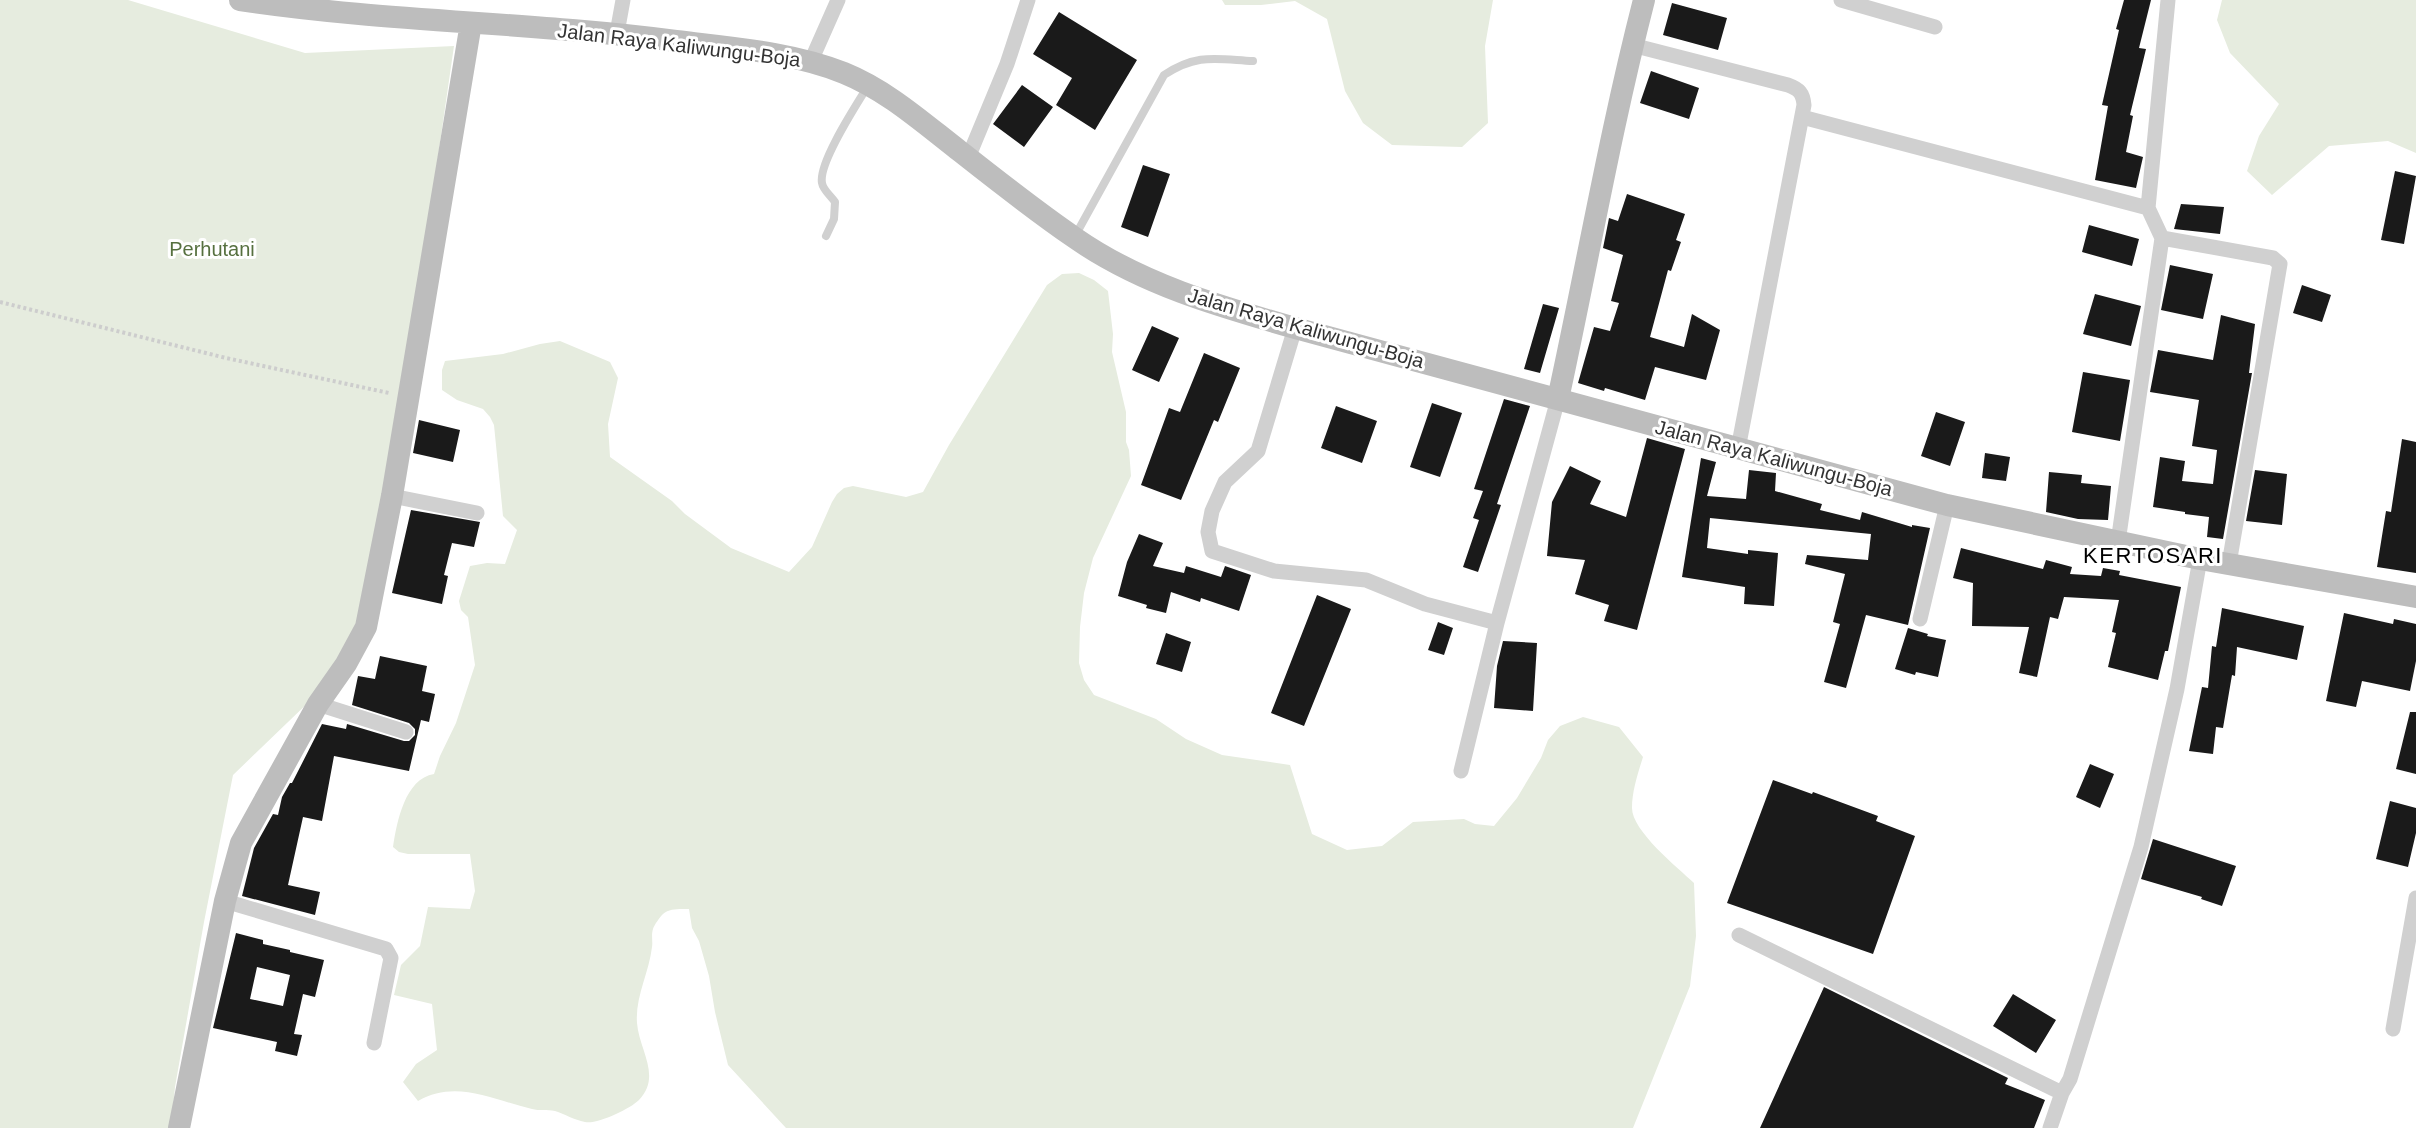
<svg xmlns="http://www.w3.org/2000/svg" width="2416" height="1128" font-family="Arial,sans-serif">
	<rect width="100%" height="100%" fill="#fff"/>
	<!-- green -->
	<path fill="#e6ecdf" d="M 0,0 L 128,0 L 305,53 L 454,46 L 367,646 L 233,775 L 204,922 L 175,1087 L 171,1128 L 0,1128 Z
		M 1222,0 L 1493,0 L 1485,46 L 1488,123 L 1462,147 L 1392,145 L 1363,123 L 1345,91 L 1327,19 L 1295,1 L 1261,5 L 1225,5 Z
		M 2222,0 L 2416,0 L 2416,153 L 2388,141 L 2329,146 L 2272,195 L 2247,171 L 2259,136 L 2279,104 L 2230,53 L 2217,20 Z
		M 1079,273 L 1094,280 L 1108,291 L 1113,334 L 1112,352 L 1126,412 L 1126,442 L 1129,450 L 1131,476 L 1093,558 L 1084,593 L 1080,627 L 1079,663 L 1084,680 L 1094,695 L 1156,719 L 1186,739 L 1222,755 L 1290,765 L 1312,834 L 1347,850 L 1382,846 L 1413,822 L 1464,819 L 1475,824 L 1494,826 L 1517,798 L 1541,758 L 1548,740 L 1560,726 L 1583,717 L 1619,727 L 1643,757 C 1638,773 1632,791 1632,808 C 1632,831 1677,867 1694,883 L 1696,936 L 1690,986 L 1633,1128 L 786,1128 L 728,1065 L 715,1012 L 709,976 L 699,941 L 692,928 L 689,909 C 680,909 670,908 663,914 C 660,917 654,925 653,929 C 651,935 653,942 652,947 C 649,973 635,997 637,1023 C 639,1050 662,1076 639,1100 C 630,1109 596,1125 585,1122 C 574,1120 565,1114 555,1111 C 547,1109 539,1111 532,1109 C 493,1100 456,1079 418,1101 L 403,1082 L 416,1064 L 437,1050 L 432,1004 L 394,995 L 401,965 L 420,946 L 428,907 L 470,909 L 475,891 L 470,854 L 408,854 L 399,852 L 393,847 C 397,821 405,779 434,774 L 440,756 L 456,723 L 475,665 L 468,617 L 461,610 L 459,601 L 470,566 L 487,563 L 505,564 L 517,530 L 503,516 L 494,425 L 490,417 L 483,409 L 457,400 L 442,390 L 442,370 L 445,361 L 503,354 L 540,344 L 560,341 L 610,362 L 618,378 L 608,424 L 610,457 L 672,501 L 685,514 L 731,548 L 789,572 L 812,547 L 832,502 L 837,494 L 844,488 L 853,486 L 906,497 L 923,492 L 949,445 L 1047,285 L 1062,274 Z"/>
	<!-- building -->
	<path fill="#1a1a1a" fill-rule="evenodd" d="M 2124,0 L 2151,0 L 2139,48 L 2146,49 L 2130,115 L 2133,116 L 2126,152 L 2143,157 L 2136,188 L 2095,180 L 2108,106 L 2102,105 L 2119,30 L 2116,29 Z
		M 1672,3 L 1727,18 L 1718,50 L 1663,35 Z
		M 1059,12 L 1137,60 L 1095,130 L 1056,105 L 1072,78 L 1033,54 Z
		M 1651,71 L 1699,88 L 1689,119 L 1640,103 Z
		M 1022,85 L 1053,107 L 1024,147 L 993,124 Z
		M 1143,165 L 1170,174 L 1148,237 L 1121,227 Z
		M 2395,171 L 2416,176 L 2404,244 L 2381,240 Z
		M 1627,194 L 1685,214 L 1676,240 L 1681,242 L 1671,271 L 1668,270 L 1650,337 L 1684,347 L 1692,314 L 1720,330 L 1706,380 L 1655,367 L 1645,400 L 1605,388 L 1604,391 L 1578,383 L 1594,327 L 1610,331 L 1619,303 L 1611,301 L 1623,255 L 1603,248 L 1609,218 L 1618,221 Z
		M 2181,204 L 2224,207 L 2220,234 L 2174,229 Z
		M 2089,225 L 2139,239 L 2132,266 L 2082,252 Z
		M 2170,265 L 2213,274 L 2203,319 L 2161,310 Z
		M 2302,285 L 2331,295 L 2322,322 L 2293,313 Z
		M 2095,294 L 2141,306 L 2131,346 L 2083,334 Z
		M 1543,304 L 1559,308 L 1540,373 L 1524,369 Z
		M 2221,315 L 2255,324 L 2249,373 L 2252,373 L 2223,539 L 2207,537 L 2209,517 L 2185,514 L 2185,512 L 2153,507 L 2160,457 L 2185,461 L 2182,481 L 2213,484 L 2217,450 L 2192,446 L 2199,400 L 2150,392 L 2158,350 L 2213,360 Z
		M 1152,326 L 1179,338 L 1159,382 L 1132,370 Z
		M 1204,353 L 1240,368 L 1218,422 L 1214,420 L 1181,500 L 1141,485 L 1169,408 L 1180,412 Z
		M 2083,372 L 2130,380 L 2120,441 L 2072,432 Z
		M 1504,399 L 1530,406 L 1497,504 L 1501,505 L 1478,572 L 1463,567 L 1479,520 L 1473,518 L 1483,491 L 1474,489 Z
		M 1432,403 L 1462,413 L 1440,477 L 1410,467 Z
		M 1336,406 L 1377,421 L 1362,463 L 1321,448 Z
		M 1936,412 L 1965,422 L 1950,466 L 1921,456 Z
		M 419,420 L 460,430 L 453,462 L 413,453 Z
		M 1647,438 L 1685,449 L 1637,630 L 1604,621 L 1609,605 L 1575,594 L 1585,560 L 1547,556 L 1552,502 L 1570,466 L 1601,481 L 1590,504 L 1626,517 Z
		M 2402,439 L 2416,442 L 2416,573 L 2377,567 L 2386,511 L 2391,512 Z
		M 1985,453 L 2010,457 L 2006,481 L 1982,478 Z
		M 1701,458 L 1716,462 L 1707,496 L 1746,499 L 1749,470 L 1776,473 L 1775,491 L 1822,504 L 1820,510 L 1860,520 L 1862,512 L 1912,527 L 1912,525 L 1930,528 L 1908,625 L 1866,615 L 1846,688 L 1824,682 L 1840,624 L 1833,622 L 1845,574 L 1805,564 L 1807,555 L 1868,560 L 1871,534 L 1710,518 L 1707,548 L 1748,554 L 1748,550 L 1778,553 L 1774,606 L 1744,604 L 1745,587 L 1682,577 Z
		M 2255,470 L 2287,474 L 2282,525 L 2246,521 Z
		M 2049,472 L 2082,475 L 2081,483 L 2111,486 L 2108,520 L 2078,519 L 2046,512 Z
		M 411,510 L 480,522 L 474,547 L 452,543 L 444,575 L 448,576 L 442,604 L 392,593 Z
		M 1139,534 L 1163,543 L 1153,566 L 1184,573 L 1186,566 L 1221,577 L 1225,566 L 1251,575 L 1239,611 L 1201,598 L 1200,602 L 1171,592 L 1166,613 L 1146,608 L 1147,605 L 1118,596 L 1127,562 Z
		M 1961,548 L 2043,569 L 2046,560 L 2072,567 L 2070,574 L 2101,576 L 2103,568 L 2120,571 L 2119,575 L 2181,587 L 2168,651 L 2165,651 L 2158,680 L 2108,667 L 2116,633 L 2112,632 L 2119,600 L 2064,597 L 2058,619 L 2050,617 L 2037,677 L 2019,673 L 2029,627 L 1972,626 L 1973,583 L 1953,578 Z
		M 1317,595 L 1351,609 L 1304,726 L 1271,713 Z
		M 2222,608 L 2304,626 L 2297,660 L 2237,647 L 2235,676 L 2232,675 L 2223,728 L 2216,727 L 2213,754 L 2189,751 L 2202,687 L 2208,688 L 2212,646 L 2216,647 Z
		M 2344,613 L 2393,624 L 2394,619 L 2416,624 L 2416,661 L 2410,691 L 2362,681 L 2356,707 L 2326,701 Z
		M 1438,622 L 1453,628 L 1444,655 L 1428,650 Z
		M 1908,628 L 1928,634 L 1927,636 L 1946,640 L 1938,677 L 1916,672 L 1915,675 L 1895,669 Z
		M 1166,633 L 1191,642 L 1182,672 L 1156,664 Z
		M 1503,641 L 1537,643 L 1533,711 L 1494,708 L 1497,666 Z
		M 380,656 L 427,666 L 422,691 L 435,694 L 429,722 L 421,720 L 409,771 L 334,756 L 322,821 L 303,817 L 288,885 L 320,892 L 315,915 L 242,896 L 254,848 L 273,814 L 278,815 L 282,797 L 290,783 L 292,783 L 322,724 L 346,729 L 347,724 L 404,741 L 409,741 L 415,735 L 415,729 L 409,723 L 352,705 L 358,676 L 375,679 Z
		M 2410,712 L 2416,712 L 2416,774 L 2396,769 Z
		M 2090,764 L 2114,774 L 2100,808 L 2076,797 Z
		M 1773,780 L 1812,794 L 1813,792 L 1878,816 L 1876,821 L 1915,836 L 1873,954 L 1727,903 Z
		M 2390,801 L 2416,808 L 2416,833 L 2408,867 L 2376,859 Z
		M 2153,839 L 2236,866 L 2222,906 L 2201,899 L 2202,897 L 2141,879 Z
		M 236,933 L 263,940 L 263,944 L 290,950 L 290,952 L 324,960 L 315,997 L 303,994 L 294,1034 L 302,1035 L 297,1056 L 275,1051 L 277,1042 L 213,1028 ZM 257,967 L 290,975 L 283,1006 L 250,999 Z
		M 1824,987 L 2008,1078 L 2005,1084 L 2045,1100 L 2034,1128 L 1760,1128 Z
		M 2013,994 L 2056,1020 L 2036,1053 L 1993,1026 Z"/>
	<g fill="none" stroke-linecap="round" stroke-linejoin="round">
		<!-- path -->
		<path stroke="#cdcdcd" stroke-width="4" stroke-dasharray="3 3" stroke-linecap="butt" d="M 0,302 L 226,358 L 389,393"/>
		<!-- lane -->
		<path stroke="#d0d0d0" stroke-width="8" d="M 826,236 L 834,219 L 835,202 C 831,196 823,190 822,183 C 818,163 857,104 868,86
			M 1075,236 L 1164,75 C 1197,53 1216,59 1253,61"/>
		<!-- street -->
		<path stroke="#d0d0d0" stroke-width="15" d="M 1841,0 L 1935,27
			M 617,33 L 623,0
			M 1632,45 L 1788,85 C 1799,89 1803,93 1804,105 L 1738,449
			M 811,61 L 838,0
			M 1802,117 L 2148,208
			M 968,158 L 1007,64 L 1028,0
			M 2162,238 L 2273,258 L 2280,264 L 2229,564
			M 1295,328 L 1258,451 L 1225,482 L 1212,511 L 1208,532 L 1212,551 L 1274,571 L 1366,580 L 1425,604 L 1497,623
			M 392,496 L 477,513
			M 2118,542 L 2162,238 L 2148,208 L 2168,0
			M 1920,619 L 1947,505
			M 318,704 L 406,732
			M 1461,771 L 1497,623 L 1558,399
			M 225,901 L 386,949 L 391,958 L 374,1043
			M 1739,935 L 2062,1093
			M 2393,1029 L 2416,898
			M 2050,1128 L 2062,1093 L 2070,1079 L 2141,847 L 2177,689 L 2200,559"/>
		<!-- secondary -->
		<path stroke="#bdbdbd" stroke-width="22" d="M 240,0 C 385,22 532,22 676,41 C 732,48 791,52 844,73 C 886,90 921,121 957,149 C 995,179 1034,210 1075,238 C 1141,284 1218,306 1295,328 L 1947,505 L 2200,559 L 2416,597
			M 1558,399 C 1587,266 1610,132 1644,0
			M 179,1128 L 225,901 L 241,843 L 318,704 L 346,664 L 366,627 L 392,496 L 471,23"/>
	</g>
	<g text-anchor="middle" stroke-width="6" stroke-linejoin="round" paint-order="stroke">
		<!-- street labels -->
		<g font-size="20" fill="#333" stroke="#fff">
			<text transform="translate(679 45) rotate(7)" y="7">Jalan Raya Kaliwungu-Boja</text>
			<text transform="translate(1306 328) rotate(16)" y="7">Jalan Raya Kaliwungu-Boja</text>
			<text transform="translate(1774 458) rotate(15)" y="7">Jalan Raya Kaliwungu-Boja</text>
		</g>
		<!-- park labels -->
		<g font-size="20" fill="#56703f" stroke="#fff">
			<text x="212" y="256">Perhutani</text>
		</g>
		<!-- quarter labels -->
		<g font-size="22" letter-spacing="1.5" fill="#000" stroke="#fff">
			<text x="2153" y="563">KERTOSARI</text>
		</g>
	</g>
</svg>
